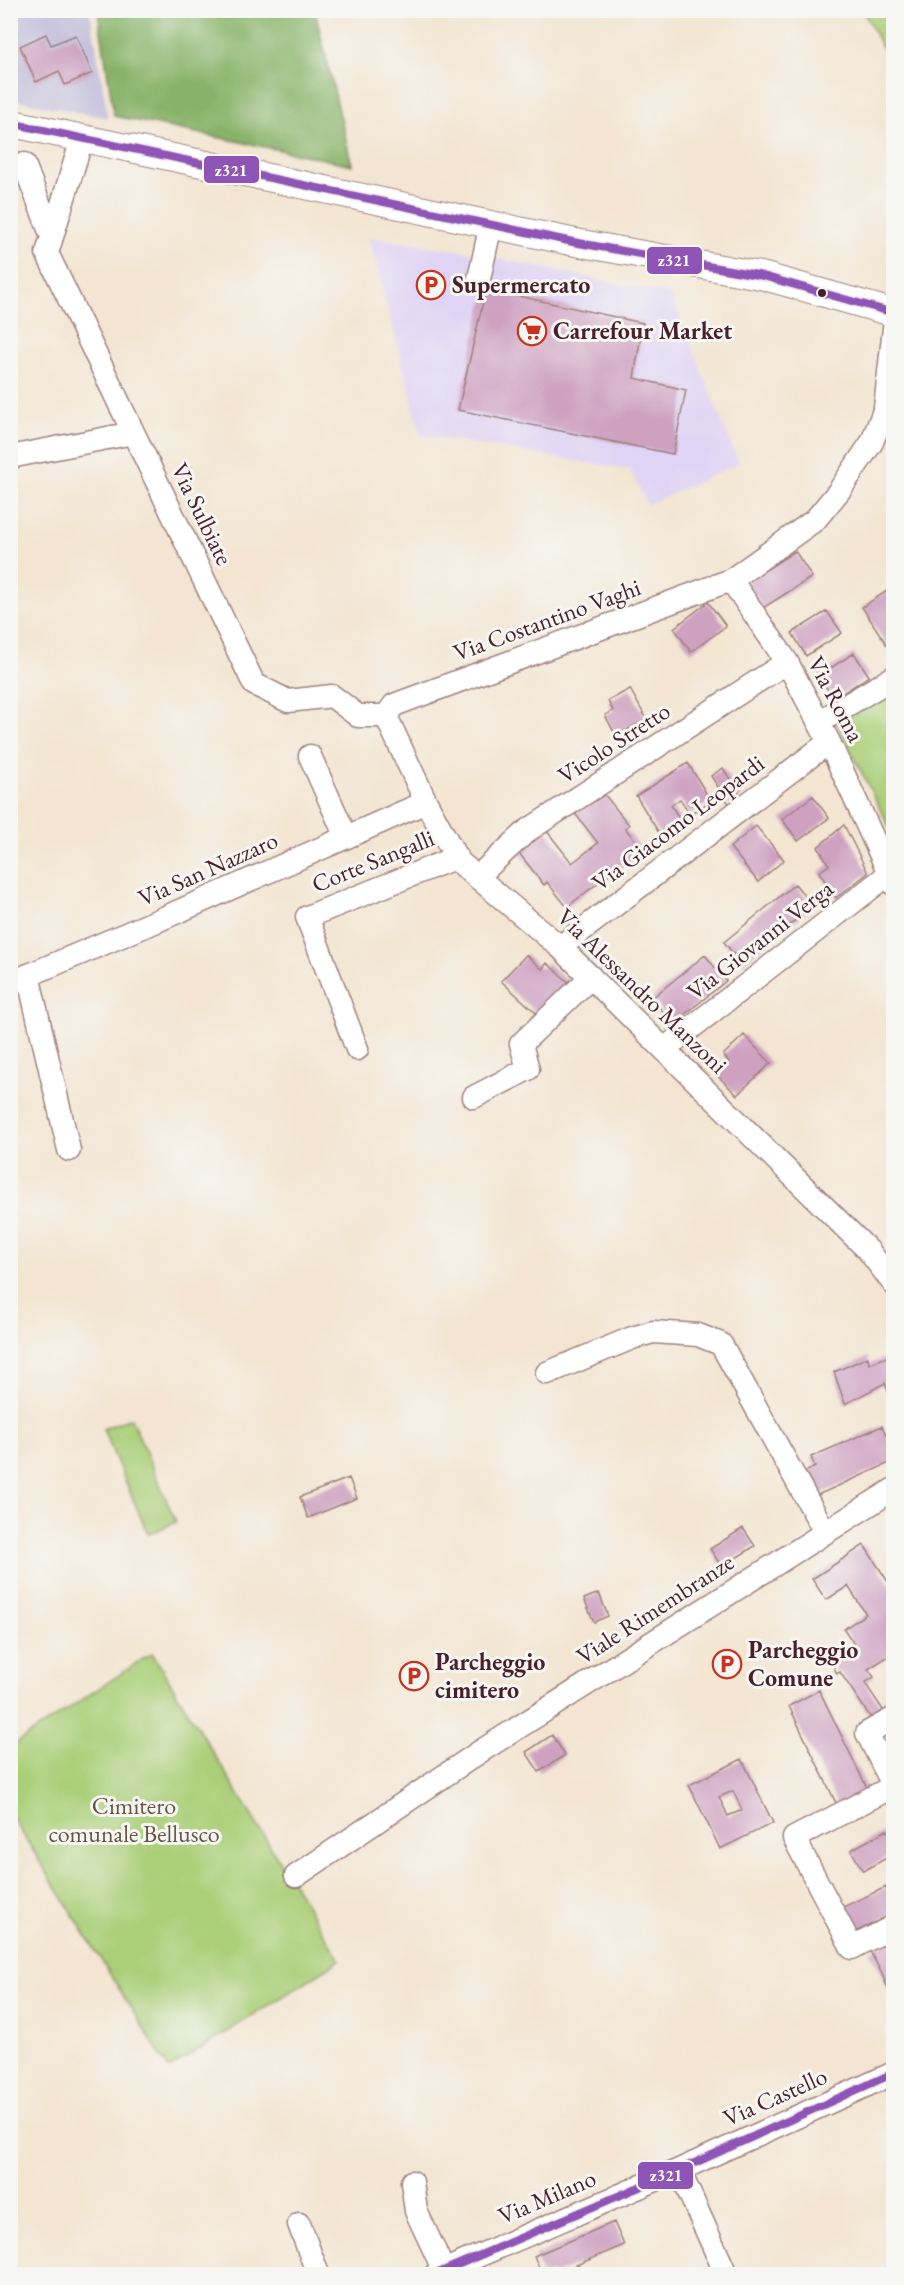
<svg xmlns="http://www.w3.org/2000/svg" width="904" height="2285" font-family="'EB Garamond',serif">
	<rect width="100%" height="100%" fill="#f6f6f2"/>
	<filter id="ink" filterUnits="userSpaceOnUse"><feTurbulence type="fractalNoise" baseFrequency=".0167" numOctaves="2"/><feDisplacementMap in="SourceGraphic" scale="12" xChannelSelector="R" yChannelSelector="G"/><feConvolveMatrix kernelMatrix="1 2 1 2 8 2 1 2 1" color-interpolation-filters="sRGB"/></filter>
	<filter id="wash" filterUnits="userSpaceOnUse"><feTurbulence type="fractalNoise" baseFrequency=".008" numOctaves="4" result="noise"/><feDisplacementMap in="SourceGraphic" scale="24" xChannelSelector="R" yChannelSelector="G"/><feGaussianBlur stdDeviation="1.35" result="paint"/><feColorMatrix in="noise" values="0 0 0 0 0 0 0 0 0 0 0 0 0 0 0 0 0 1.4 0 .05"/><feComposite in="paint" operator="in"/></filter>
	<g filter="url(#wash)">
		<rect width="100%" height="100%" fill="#f3e5d1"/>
		<!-- built -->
		<path fill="#e0d4f4" d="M 369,237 L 467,252 L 671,295 L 739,463 L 647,505 L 630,470 L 421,435 Z"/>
		<!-- industrial -->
		<path fill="#c4c0db" d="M 10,11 L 90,11 L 108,118 L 11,99 Z"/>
		<!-- green -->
		<path fill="#aacf78" stroke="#7a7752" stroke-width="1.5" d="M 863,11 L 893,11 L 893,68 Z
			M 893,692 L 893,835 L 837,723 Z
			M 131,1418 L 176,1522 L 148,1534 L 103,1429 Z
			M 152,1653 L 340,1960 L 169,2069 L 11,1815 L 11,1747 Z"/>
		<!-- forest -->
		<path fill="#87b268" stroke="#68684a" stroke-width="1.5" d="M 98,11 L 315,11 L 352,165 L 114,116 Z"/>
		<g id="blocks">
			<!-- building -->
			<path fill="#cea1c1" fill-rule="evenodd" d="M 46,34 L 51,45 L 76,35 L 92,73 L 65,85 L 59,71 L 36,82 L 20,46 Z
				M 486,289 L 643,323 L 634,378 L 686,390 L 673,454 L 458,410 Z
				M 795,551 L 812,577 L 763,608 L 746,583 Z
				M 887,591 L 894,600 L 894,652 L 892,653 L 862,607 Z
				M 708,602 L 726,626 L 691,652 L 674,628 Z
				M 827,611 L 842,633 L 806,656 L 792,633 Z
				M 854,653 L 869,676 L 834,699 L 818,676 Z
				M 630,689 L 647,720 L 616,736 L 605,715 L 613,711 L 608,701 Z
				M 688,763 L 711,801 L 690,814 L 680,799 L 671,805 L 680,820 L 659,833 L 636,796 Z
				M 723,768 L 741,797 L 729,804 L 711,776 Z
				M 601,790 L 629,825 L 625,828 L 642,849 L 567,907 L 547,882 L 544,885 L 519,853 L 547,831 L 572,863 L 598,843 L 573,811 Z
				M 813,796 L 829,818 L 798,841 L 782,819 Z
				M 844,825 L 868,873 L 836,898 L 819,872 L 829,865 L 818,847 Z
				M 756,826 L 784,860 L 758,882 L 730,847 Z
				M 795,884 L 813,906 L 742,964 L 724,942 Z
				M 526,955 L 542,969 L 547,963 L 573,986 L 543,1019 L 501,981 Z
				M 705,955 L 726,981 L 673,1024 L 652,998 Z
				M 744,1035 L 771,1063 L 737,1095 L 716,1074 L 729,1062 L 723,1055 Z
				M 894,1354 L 894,1409 L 885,1383 L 845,1404 L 834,1372 L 868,1357 L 869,1364 Z
				M 882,1426 L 886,1435 L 894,1432 L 894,1461 L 811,1498 L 800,1474 L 815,1467 L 811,1457 Z
				M 349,1478 L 357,1498 L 308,1518 L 300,1497 Z
				M 743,1528 L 755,1546 L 722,1567 L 710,1549 Z
				M 864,1545 L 894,1591 L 894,1653 L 868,1669 L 874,1677 L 865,1683 L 885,1713 L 873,1721 L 840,1672 L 837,1674 L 831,1661 L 854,1644 L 844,1629 L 866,1614 L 848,1586 L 826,1600 L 812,1579 Z
				M 599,1593 L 608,1616 L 594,1622 L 584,1599 Z
				M 819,1690 L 868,1790 L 837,1805 L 789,1706 Z
				M 552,1735 L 565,1755 L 539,1772 L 526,1752 Z
				M 894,1738 L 894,1763 L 883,1743 Z
				M 742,1759 L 773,1823 L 720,1849 L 689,1785 ZM 733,1791 L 742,1810 L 728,1816 L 719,1797 Z
				M 887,1830 L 894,1841 L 894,1854 L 863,1871 L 851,1850 Z
				M 886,1887 L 894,1904 L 894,1914 L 855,1932 L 843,1907 Z
				M 894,1938 L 894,2003 L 881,1972 L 870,1951 Z
				M 614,2222 L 624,2245 L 555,2274 L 542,2274 L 534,2256 Z"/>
		</g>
	</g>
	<g filter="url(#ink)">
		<use href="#blocks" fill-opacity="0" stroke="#9e827e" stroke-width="1.5"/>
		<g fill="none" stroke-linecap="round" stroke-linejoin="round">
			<!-- minor casing -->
			<g stroke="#9e827e" stroke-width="25">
				<path id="minor" d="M 82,139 L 47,253 L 254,684 L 288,701 L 332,696 L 358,716 L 386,716
					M 24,164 L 52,237
					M 479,279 L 491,224
					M 10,457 L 133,433
					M 731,580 L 787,662 L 829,742 L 894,884
					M 386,716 L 426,802 L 458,861 L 560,947 L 868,1250 L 894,1284
					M 386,716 L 394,705 L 731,580 L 815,520 L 839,491 L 872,442 L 885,408 L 894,328
					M 819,722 L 894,677
					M 310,756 L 346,837
					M 477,877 L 527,831 L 787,662
					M 560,947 L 829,742
					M 28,975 L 69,1150
					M 10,983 L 159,920 L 426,802
					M 357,1049 L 307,917 L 457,857
					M 664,1049 L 889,874
					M 474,1097 L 528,1069 L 521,1044 L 591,977
					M 547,1373 L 632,1338 L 653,1332 L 698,1335 L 721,1344 L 825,1532
					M 893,1785 L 867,1733 L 894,1718
					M 894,1786 L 794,1838 L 852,1948 L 894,1926
					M 296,1876 L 478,1753 L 894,1489
					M 679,2170 L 726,2274
					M 412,2182 L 416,2211 L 444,2271
					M 299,2224 L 318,2274
					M 436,2274 L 679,2170 L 894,2073"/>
			</g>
			<!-- major casing -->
			<g stroke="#9e827e" stroke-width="29">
				<path id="major" d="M 10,123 L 573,242 L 763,276 L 894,313"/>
			</g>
			<!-- minor -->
			<use href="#minor" stroke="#fff" stroke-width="22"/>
			<!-- major -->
			<use href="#major" stroke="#fff" stroke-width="27"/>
			<!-- bus-1 casing -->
			<g stroke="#f6f6f2" stroke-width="12">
				<path id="bus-1" d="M 10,123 L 573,242 L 763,276 L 894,313
					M 436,2274 L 679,2170 L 894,2073"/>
			</g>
			<!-- bus-1 -->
			<use href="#bus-1" stroke="#8e54b6" stroke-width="8"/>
		</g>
	</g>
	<!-- icons -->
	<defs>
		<g id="parking-ring" transform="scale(1.5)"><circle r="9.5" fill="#f6f6f2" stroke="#c8321e" stroke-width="1.5"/><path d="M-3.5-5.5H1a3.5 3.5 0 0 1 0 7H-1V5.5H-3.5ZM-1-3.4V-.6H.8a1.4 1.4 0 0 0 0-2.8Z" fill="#c8321e"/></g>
		<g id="supermarket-ring" transform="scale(1.5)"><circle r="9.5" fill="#f6f6f2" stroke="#c8321e" stroke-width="1.5"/><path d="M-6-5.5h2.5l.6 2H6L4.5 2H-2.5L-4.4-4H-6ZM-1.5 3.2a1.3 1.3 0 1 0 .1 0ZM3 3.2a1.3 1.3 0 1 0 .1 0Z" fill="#c8321e"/></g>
	</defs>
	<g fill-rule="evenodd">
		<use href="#parking-ring" x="431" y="285"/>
		<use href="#supermarket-ring" x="532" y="331"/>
		<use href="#parking-ring" x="727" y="1664"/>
		<use href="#parking-ring" x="414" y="1676"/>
	</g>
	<!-- markers -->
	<circle fill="#4a1f2b" stroke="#f6f6f2" stroke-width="2" cx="822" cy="293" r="5"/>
	<g text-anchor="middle" stroke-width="6" stroke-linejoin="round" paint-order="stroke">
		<!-- poi labels -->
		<g font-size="24" font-weight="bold" fill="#4a1f2b" stroke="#f6f6f2" text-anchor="start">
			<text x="452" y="293">Supermercato</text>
			<text x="553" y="339">Carrefour Market</text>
			<text x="748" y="1658">Parcheggio<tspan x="748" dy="28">Comune</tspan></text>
			<text x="435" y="1670">Parcheggio<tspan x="435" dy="28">cimitero</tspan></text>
		</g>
		<!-- street labels -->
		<g font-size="24" fill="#4a1f2b" stroke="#f6f6f2">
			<text transform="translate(202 514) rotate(64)" y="8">Via Sulbiate</text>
			<text transform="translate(547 620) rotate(-20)" y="8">Via Costantino Vaghi</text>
			<text transform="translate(836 699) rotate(62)" y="8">Via Roma</text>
			<text transform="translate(614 743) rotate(-33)" y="8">Vicolo Stretto</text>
			<text transform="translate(678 823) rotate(-37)" y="8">Via Giacomo Leopardi</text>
			<text transform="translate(373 861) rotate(-22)" y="8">Corte Sangalli</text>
			<text transform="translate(208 869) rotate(-24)" y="8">Via San Nazzaro</text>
			<text transform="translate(760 940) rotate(-38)" y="8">Via Giovanni Verga</text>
			<text transform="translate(642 991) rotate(44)" y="8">Via Alessandro Manzoni</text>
			<text transform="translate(655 1609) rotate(-33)" y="8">Viale Rimembranze</text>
			<text transform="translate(775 2097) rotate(-24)" y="8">Via Castello</text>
			<text transform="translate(547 2197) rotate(-23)" y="8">Via Milano</text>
		</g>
		<!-- park labels -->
		<g font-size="24" fill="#675442" stroke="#f6f6f2">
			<text x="134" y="1814">Cimitero<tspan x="134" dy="28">comunale Bellusco</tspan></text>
		</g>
	</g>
	<g stroke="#f6f6f2" stroke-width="2">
		<rect x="203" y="155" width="57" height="29" rx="6" fill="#8e54b6"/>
		<rect x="646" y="246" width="57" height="29" rx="6" fill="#8e54b6"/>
		<rect x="637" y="2161" width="57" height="29" rx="6" fill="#8e54b6"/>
	</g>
	<g font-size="16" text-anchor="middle" font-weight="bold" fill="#fff">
		<text x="231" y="176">z321</text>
		<text x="674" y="266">z321</text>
		<text x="666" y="2181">z321</text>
	</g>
	<!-- margin -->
	<rect width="904" height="2285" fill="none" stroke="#f6f6f2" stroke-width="36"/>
</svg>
